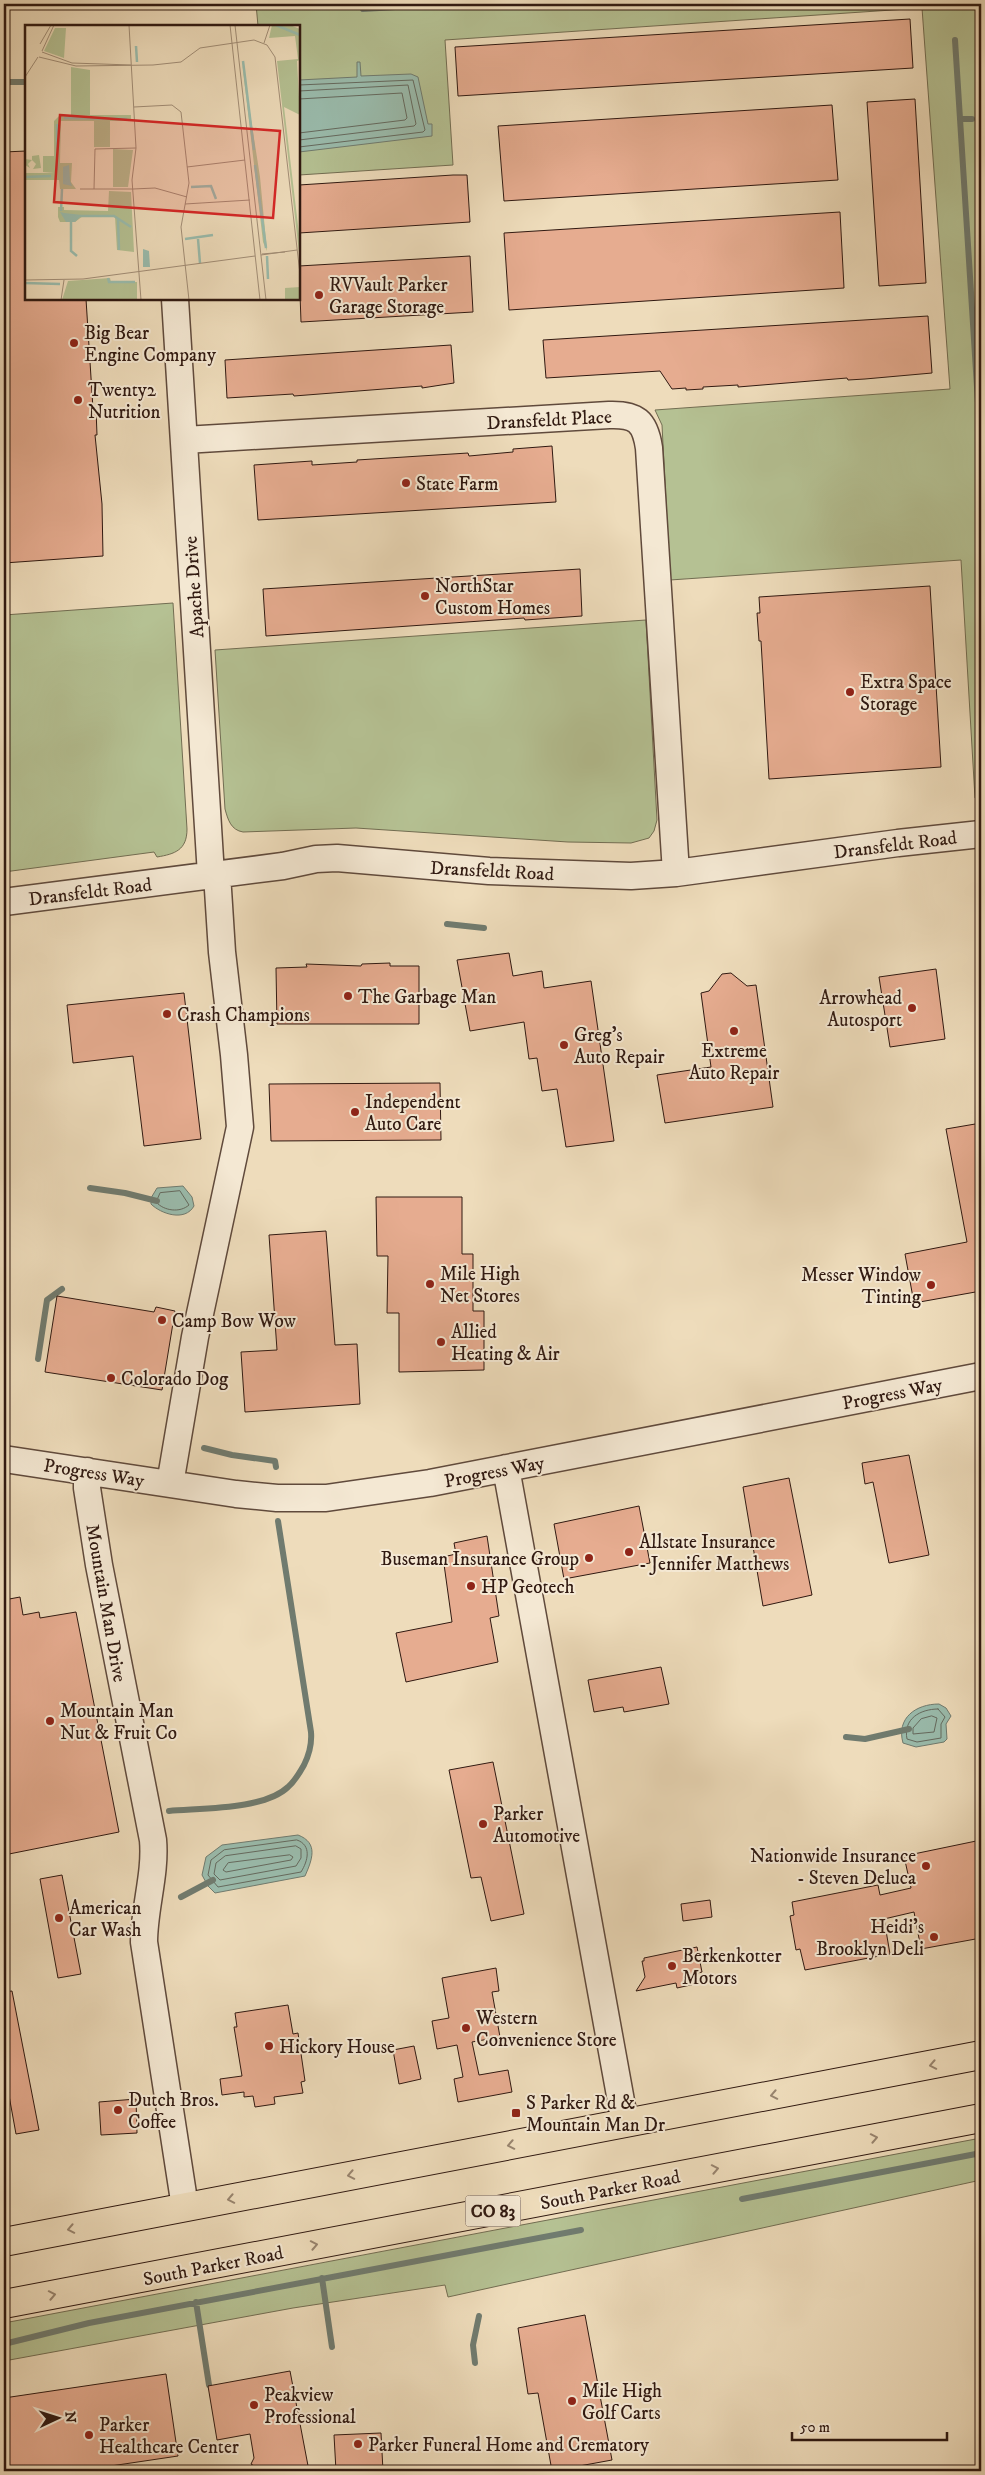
<svg xmlns="http://www.w3.org/2000/svg" width="985" height="2475" font-family="'IM FELL DW Pica',serif">
	<rect width="100%" height="100%" fill="#eedcbb"/>
	<filter id="stains"><feTurbulence type="fractalNoise" baseFrequency=".004" numOctaves="4"/><feColorMatrix values="0 0 0 0 .2 0 0 0 0 .09 0 0 0 0 .02 0 0 0 .5 -.17"/></filter>
	<radialGradient id="worn" r=".72"><stop offset=".6" stop-color="#630" stop-opacity="0"/><stop offset="1" stop-color="#630" stop-opacity=".3"/></radialGradient>
	<!-- green -->
	<path fill="#b5c193" stroke="#726d52" d="M 256,4 L 981,4 L 981,798 L 975,798 L 961,560 L 670,580 L 662,425 L 655,410 L 950,389 L 922,8 L 445,40 L 453,165 L 299,175 L 299,26 L 258,26 Z
		M 173,603 L 187,829 C 187,850 175,854 157,857 L 154,852 L 4,872 L 4,615 Z
		M 646,620 L 657,820 L 654,831 L 649,838 L 631,843 L 568,842 L 356,828 L 243,832 C 231,830 228,820 225,809 L 215,650 Z
		M 981,2138 L 981,2180 L 448,2297 L 445,2285 L 293,2308 L 4,2361 L 4,2323 Z"/>
	<!-- water -->
	<path fill="#9abcad" stroke="#707b6f" d="M 357,62 L 360,62 L 361,76 L 411,74 L 418,77 L 428,124 L 432,124 L 432,136 L 299,152 L 299,80 L 357,77 Z
		M 183,1186 L 192,1197 L 194,1206 C 185,1222 161,1214 151,1204 L 151,1198 L 157,1188 Z
		M 939,1704 L 946,1708 L 951,1716 L 946,1724 L 947,1739 L 944,1742 L 916,1747 L 903,1743 C 896,1718 916,1704 939,1704 Z
		M 298,1835 C 319,1843 312,1860 305,1876 L 215,1893 L 208,1886 L 202,1875 L 206,1857 L 222,1845 Z"/>
	<g fill="none" stroke-linecap="round" stroke-linejoin="round">
		<!-- shore -->
		<path stroke="#656a5f" stroke-width="1" d="M 299,85 L 413,80 L 425,130 L 423,132 L 299,147
			M 299,91 L 408,85 L 416,124 L 414,126 L 299,140
			M 299,99 L 402,93 L 407,118 L 405,120 L 299,133
			M 180,1191 L 189,1205 C 180,1213 164,1211 156,1202 L 160,1193 Z
			M 938,1709 L 945,1717 L 941,1724 L 941,1738 L 917,1742 L 907,1739 C 903,1719 920,1709 938,1709 Z
			M 932,1716 L 937,1718 L 934,1732 L 913,1734 L 913,1728 L 921,1719 Z
			M 297,1840 C 312,1845 308,1861 301,1872 L 218,1887 L 208,1875 L 211,1860 L 224,1850 Z
			M 296,1846 L 301,1849 L 301,1858 L 296,1866 L 220,1880 L 214,1874 L 216,1863 L 225,1856 Z
			M 290,1855 L 293,1857 L 291,1860 L 226,1872 L 223,1870 L 228,1863 Z"/>
		<!-- stream -->
		<path stroke="#707b6f" stroke-width="6" d="M 363,9 L 444,4
			M 955,40 L 981,450
			M 4,82 L 26,82
			M 960,119 L 972,119
			M 447,924 L 484,928
			M 90,1188 L 125,1193 L 157,1201
			M 38,1359 L 47,1300 L 62,1289
			M 204,1448 L 232,1455 L 275,1461 L 276,1467
			M 846,1737 L 865,1739 L 909,1729
			M 169,1811 C 201,1808 264,1810 288,1787 C 295,1781 299,1774 304,1765 C 309,1755 312,1744 311,1732 L 278,1521
			M 181,1897 L 213,1880
			M 742,2199 L 981,2153
			M 322,2278 L 332,2347
			M 196,2302 L 209,2385
			M 4,2344 L 89,2323 L 581,2230
			M 475,2363 L 473,2345 L 479,2316"/>
	</g>
	<!-- building -->
	<path fill="#e6ac90" stroke="#301911" d="M 910,19 L 913,68 L 458,96 L 455,47 Z
		M 915,99 L 926,283 L 879,286 L 867,102 Z
		M 832,105 L 838,180 L 504,201 L 498,126 Z
		M 26,151 L 26,299 L 86,299 L 93,409 L 96,409 L 97,435 L 95,435 L 102,504 L 103,556 L 4,563 L 4,152 Z
		M 453,175 L 467,175 L 470,222 L 299,233 L 299,185 Z
		M 840,212 L 844,288 L 509,310 L 504,233 Z
		M 470,256 L 473,312 L 301,322 L 299,266 Z
		M 928,316 L 932,373 L 865,379 L 848,380 L 847,378 L 738,387 L 738,385 L 703,387 L 703,389 L 686,390 L 686,388 L 672,389 L 660,371 L 546,378 L 543,340 Z
		M 451,345 L 454,383 L 422,388 L 422,386 L 294,396 L 293,394 L 227,398 L 225,360 Z
		M 552,446 L 556,502 L 258,520 L 254,465 L 312,461 L 312,465 L 357,462 L 357,460 L 468,453 L 469,456 L 513,452 L 513,449 Z
		M 580,569 L 582,616 L 525,620 L 524,618 L 266,636 L 263,589 Z
		M 930,586 L 941,767 L 769,779 L 761,641 L 759,641 L 757,613 L 760,613 L 759,597 Z
		M 509,953 L 513,976 L 542,971 L 544,988 L 591,981 L 614,1141 L 566,1147 L 557,1089 L 542,1091 L 537,1058 L 529,1059 L 524,1022 L 470,1031 L 457,960 Z
		M 390,963 L 390,966 L 419,966 L 419,1024 L 277,1024 L 276,968 L 307,967 L 306,964 L 361,966 L 362,964 Z
		M 936,969 L 945,1039 L 890,1047 L 879,977 Z
		M 731,973 L 747,986 L 756,985 L 773,1107 L 665,1123 L 657,1075 L 711,1067 L 701,993 L 709,991 L 722,974 Z
		M 184,993 L 201,1139 L 144,1146 L 133,1056 L 73,1063 L 67,1005 Z
		M 440,1083 L 441,1140 L 271,1141 L 269,1084 Z
		M 981,1123 L 981,1291 L 914,1303 L 905,1254 L 967,1242 L 946,1129 Z
		M 376,1197 L 462,1197 L 462,1254 L 473,1254 L 473,1311 L 484,1311 L 484,1370 L 399,1372 L 399,1313 L 387,1313 L 388,1256 L 377,1256 Z
		M 326,1231 L 335,1345 L 357,1344 L 360,1404 L 245,1412 L 241,1352 L 277,1350 L 269,1235 Z
		M 57,1296 L 154,1312 L 156,1307 L 175,1311 L 162,1390 L 45,1372 Z
		M 909,1455 L 929,1555 L 889,1563 L 873,1482 L 865,1484 L 862,1463 Z
		M 789,1478 L 812,1595 L 763,1606 L 743,1487 Z
		M 639,1506 L 650,1563 L 564,1579 L 554,1524 Z
		M 487,1536 L 499,1616 L 490,1618 L 498,1662 L 406,1682 L 396,1633 L 452,1622 L 443,1557 L 456,1554 L 454,1543 Z
		M 20,1597 L 23,1615 L 39,1612 L 40,1618 L 76,1612 L 119,1832 L 4,1855 L 4,1600 Z
		M 661,1667 L 669,1704 L 624,1712 L 623,1707 L 594,1712 L 588,1680 Z
		M 493,1762 L 524,1914 L 491,1921 L 481,1877 L 471,1878 L 449,1770 Z
		M 981,1840 L 981,1938 L 921,1949 L 914,1912 L 884,1919 L 890,1954 L 805,1970 L 800,1949 L 796,1950 L 790,1916 L 794,1915 L 792,1902 L 878,1885 L 880,1895 L 911,1888 L 904,1856 Z
		M 62,1875 L 81,1974 L 58,1978 L 40,1879 Z
		M 710,1900 L 712,1917 L 683,1921 L 681,1904 Z
		M 697,1947 L 702,1972 L 693,1974 L 695,1984 L 677,1988 L 676,1983 L 636,1991 L 645,1977 L 642,1961 L 644,1961 L 644,1958 Z
		M 496,1968 L 499,1991 L 492,1992 L 500,2037 L 472,2042 L 479,2075 L 508,2070 L 512,2092 L 458,2102 L 454,2079 L 463,2077 L 457,2045 L 437,2049 L 432,2021 L 449,2018 L 442,1978 Z
		M 12,1991 L 39,2130 L 16,2134 L 4,2068 L 4,1992 Z
		M 288,2005 L 293,2034 L 298,2033 L 305,2081 L 301,2082 L 303,2093 L 274,2097 L 275,2104 L 255,2107 L 253,2096 L 244,2097 L 244,2092 L 222,2095 L 220,2079 L 242,2076 L 234,2027 L 237,2027 L 235,2013 Z
		M 414,2046 L 421,2079 L 399,2084 L 393,2050 Z
		M 136,2099 L 137,2133 L 101,2135 L 99,2102 Z
		M 585,2315 L 612,2460 L 552,2471 L 538,2393 L 528,2394 L 518,2328 Z
		M 290,2371 L 309,2471 L 262,2471 L 251,2464 L 254,2458 L 250,2434 L 217,2440 L 208,2386 Z
		M 166,2374 L 178,2456 L 77,2471 L 4,2471 L 4,2398 Z
		M 381,2433 L 383,2471 L 336,2471 L 334,2435 Z"/>
	<g fill="none" stroke-linecap="round" stroke-linejoin="round">
		<!-- minor casing -->
		<g stroke="#604a3c" stroke-width="29">
			<path id="minor" d="M 175,299 L 211,875
				M 184,440 L 609,415 C 636,414 645,421 649,448 L 676,873
				M 4,902 L 283,866 L 316,859 L 337,858 L 489,871 L 631,876 L 676,873 L 898,843 L 981,834
				M 4,1459 L 236,1494 L 277,1498 L 326,1498 L 430,1483 L 981,1376
				M 506,1468 L 625,2123
				M 87,1471 L 87,1488 L 99,1565 L 153,1840 C 156,1874 144,1908 144,1942 L 185,2207
				M 170,1484 L 195,1337 L 240,1127 L 234,1055 L 222,952 L 217,874"/>
		</g>
		<!-- highway casing -->
		<g stroke="#301911" stroke-width="30">
			<path id="highway" d="M 4,2242 L 981,2055
				M 4,2304 L 981,2118"/>
		</g>
		<!-- minor -->
		<use href="#minor" stroke="#f4e8d3" stroke-width="26"/>
		<!-- highway -->
		<use href="#highway" stroke="#eedcbb" stroke-width="28"/>
	</g>
	<!-- one-way arrows -->
	<defs><path id="oneway-chevron" d="M-2-3.5L2.5 0L-2 3.5" fill="none" stroke-width="1.6" stroke-linecap="round" stroke-linejoin="round" transform="scale(1.25)"/></defs>
	<g stroke="#98846e">
		<use href="#oneway-chevron" transform="translate(933 2065) rotate(169)"/>
		<use href="#oneway-chevron" transform="translate(774 2095) rotate(169)"/>
		<use href="#oneway-chevron" transform="translate(874 2138) rotate(-11)"/>
		<use href="#oneway-chevron" transform="translate(511 2145) rotate(169)"/>
		<use href="#oneway-chevron" transform="translate(715 2169) rotate(-11)"/>
		<use href="#oneway-chevron" transform="translate(351 2175) rotate(169)"/>
		<use href="#oneway-chevron" transform="translate(231 2199) rotate(169)"/>
		<use href="#oneway-chevron" transform="translate(71 2229) rotate(169)"/>
		<use href="#oneway-chevron" transform="translate(314 2245) rotate(-11)"/>
		<use href="#oneway-chevron" transform="translate(52 2295) rotate(-11)"/>
	</g>
	<!-- markers -->
	<g fill="#8f2418" stroke="#f4e8d3" stroke-width="2">
		<circle cx="319" cy="295" r="5"/>
		<circle cx="74" cy="343" r="5"/>
		<circle cx="78" cy="400" r="5"/>
		<circle cx="406" cy="483" r="5"/>
		<circle cx="425" cy="596" r="5"/>
		<circle cx="850" cy="692" r="5"/>
		<circle cx="348" cy="996" r="5"/>
		<circle cx="912" cy="1008" r="5"/>
		<circle cx="167" cy="1014" r="5"/>
		<circle cx="734" cy="1031" r="5"/>
		<circle cx="564" cy="1045" r="5"/>
		<circle cx="355" cy="1112" r="5"/>
		<circle cx="430" cy="1284" r="5"/>
		<circle cx="931" cy="1285" r="5"/>
		<circle cx="162" cy="1320" r="5"/>
		<circle cx="441" cy="1342" r="5"/>
		<circle cx="111" cy="1378" r="5"/>
		<circle cx="629" cy="1552" r="5"/>
		<circle cx="589" cy="1558" r="5"/>
		<circle cx="471" cy="1586" r="5"/>
		<circle cx="50" cy="1721" r="5"/>
		<circle cx="483" cy="1824" r="5"/>
		<circle cx="926" cy="1866" r="5"/>
		<circle cx="59" cy="1918" r="5"/>
		<circle cx="934" cy="1937" r="5"/>
		<circle cx="672" cy="1966" r="5"/>
		<circle cx="466" cy="2028" r="5"/>
		<circle cx="269" cy="2046" r="5"/>
		<circle cx="118" cy="2110" r="5"/>
		<rect x="511" y="2108" width="10" height="10" rx="2.5"/>
		<circle cx="572" cy="2401" r="5"/>
		<circle cx="254" cy="2405" r="5"/>
		<circle cx="89" cy="2435" r="5"/>
		<circle cx="358" cy="2444" r="5"/>
	</g>
	<g text-anchor="middle" stroke-width="4" stroke-linejoin="round" paint-order="stroke">
		<!-- shield labels -->
		<rect fill="#f4e8d3" stroke="#6b574b" stroke-width="1" x="465.5" y="2195.5" width="55" height="31" rx="4"/>
		<g font-size="18" font-weight="bold" fill="#301911">
			<text x="493" y="2217">CO 83</text>
		</g>
		<!-- poi labels -->
		<g font-size="19" fill="#301911" stroke="#f4e8d3" text-anchor="start">
			<text x="329" y="291">RVVault Parker<tspan x="329" dy="22">Garage Storage</tspan></text>
			<text x="84" y="339">Big Bear<tspan x="84" dy="22">Engine Company</tspan></text>
			<text x="88" y="396">Twenty2<tspan x="88" dy="22">Nutrition</tspan></text>
			<text x="416" y="490">State Farm</text>
			<text x="435" y="592">NorthStar<tspan x="435" dy="22">Custom Homes</tspan></text>
			<text x="860" y="688">Extra Space<tspan x="860" dy="22">Storage</tspan></text>
			<text x="358" y="1003">The Garbage Man</text>
			<text x="902" y="1004" text-anchor="end">Arrowhead<tspan x="902" dy="22">Autosport</tspan></text>
			<text x="177" y="1021">Crash Champions</text>
			<text x="574" y="1041">Greg's<tspan x="574" dy="22">Auto Repair</tspan></text>
			<text x="734" y="1057" text-anchor="middle">Extreme<tspan x="734" dy="22">Auto Repair</tspan></text>
			<text x="365" y="1108">Independent<tspan x="365" dy="22">Auto Care</tspan></text>
			<text x="440" y="1280">Mile High<tspan x="440" dy="22">Net Stores</tspan></text>
			<text x="921" y="1281" text-anchor="end">Messer Window<tspan x="921" dy="22">Tinting</tspan></text>
			<text x="172" y="1327">Camp Bow Wow</text>
			<text x="451" y="1338">Allied<tspan x="451" dy="22">Heating &amp; Air</tspan></text>
			<text x="121" y="1385">Colorado Dog</text>
			<text x="639" y="1548">Allstate Insurance<tspan x="639" dy="22">- Jennifer Matthews</tspan></text>
			<text x="579" y="1565" text-anchor="end">Buseman Insurance Group</text>
			<text x="481" y="1593">HP Geotech</text>
			<text x="60" y="1717">Mountain Man<tspan x="60" dy="22">Nut &amp; Fruit Co</tspan></text>
			<text x="493" y="1820">Parker<tspan x="493" dy="22">Automotive</tspan></text>
			<text x="916" y="1862" text-anchor="end">Nationwide Insurance<tspan x="916" dy="22">- Steven Deluca</tspan></text>
			<text x="69" y="1914">American<tspan x="69" dy="22">Car Wash</tspan></text>
			<text x="924" y="1933" text-anchor="end">Heidi's<tspan x="924" dy="22">Brooklyn Deli</tspan></text>
			<text x="682" y="1962">Berkenkotter<tspan x="682" dy="22">Motors</tspan></text>
			<text x="476" y="2024">Western<tspan x="476" dy="22">Convenience Store</tspan></text>
			<text x="279" y="2053">Hickory House</text>
			<text x="128" y="2106">Dutch Bros.<tspan x="128" dy="22">Coffee</tspan></text>
			<text x="526" y="2109">S Parker Rd &amp;<tspan x="526" dy="22">Mountain Man Dr</tspan></text>
			<text x="582" y="2397">Mile High<tspan x="582" dy="22">Golf Carts</tspan></text>
			<text x="264" y="2401">Peakview<tspan x="264" dy="22">Professional</tspan></text>
			<text x="99" y="2431">Parker<tspan x="99" dy="22">Healthcare Center</tspan></text>
			<text x="368" y="2451">Parker Funeral Home and Crematory</text>
		</g>
		<!-- street labels -->
		<g font-size="19" fill="#301911" stroke="#f4e8d3">
			<text transform="translate(549 419) rotate(-3)" y="7">Dransfeldt Place</text>
			<text transform="translate(193 587) rotate(-94)" y="7">Apache Drive</text>
			<text transform="translate(895 844) rotate(-7)" y="7">Dransfeldt Road</text>
			<text transform="translate(492 870) rotate(3)" y="7">Dransfeldt Road</text>
			<text transform="translate(90 891) rotate(-7)" y="7">Dransfeldt Road</text>
			<text transform="translate(892 1393) rotate(-11)" y="7">Progress Way</text>
			<text transform="translate(494 1471) rotate(-11)" y="7">Progress Way</text>
			<text transform="translate(94 1472) rotate(9)" y="7">Progress Way</text>
			<text transform="translate(107 1603) rotate(80)" y="7">Mountain Man Drive</text>
			<text transform="translate(610 2189) rotate(-11)" y="7">South Parker Road</text>
			<text transform="translate(213 2265) rotate(-11)" y="7">South Parker Road</text>
		</g>
	</g>
	<!-- overview -->
	<g transform="translate(25 25)">
		<rect width="275" height="275" fill="#eedcbb"/>
		<path d="M 247,0 L 265,0 L 275,4 L 275,35 L 272,36 L 275,90 L 259,82 L 274,209 L 275,236 L 252,36 L 273,34 L 270,11 L 244,13 ZM 30,3 L 41,3 L 39,33 L 19,26 ZM 217,36 L 235,152 L 242,226 L 238,217 ZM 46,42 L 65,45 L 65,90 L 106,90 L 106,96 L 85,96 L 85,122 L 69,122 L 69,96 L 36,96 L 35,138 L 47,138 L 46,157 L 51,164 L 35,164 L 34,155 L 0,155 L 0,148 L 29,148 L 18,147 L 18,131 L 29,131 L 29,96 L 35,90 L 46,90 ZM 88,124 L 108,125 L 103,162 L 88,162 ZM 14,130 L 16,143 L 8,144 L 11,139 L 7,135 L 3,139 L 5,143 L 0,140 L 0,134 L 7,135 L 7,131 ZM 84,166 L 106,167 L 109,227 L 92,225 L 90,192 L 58,191 L 50,197 L 35,197 L 33,192 L 33,182 L 39,182 L 39,185 L 83,186 ZM 85,253 L 86,257 L 112,257 L 112,275 L 37,275 L 43,256 ZM 275,262 L 275,275 L 260,274 L 260,263 Z" fill="#b5c193"/>
		<path d="M 44,140 L 45,156 L 47,161 L 38,159 L 38,142 ZM 35,187 L 39,188 L 57,190 L 50,197 L 41,197 ZM 118,224 L 124,226 L 125,242 L 118,242 Z" fill="#9abcad"/>
		<path fill="none" stroke="#9abcad" stroke-width="2.5" d="M 251,0 L 275,10M 111,21 L 112,37M 218,36 L 229,125M 39,93 L 102,94M 230,140 L 241,223M 32,145 L 32,99M 0,152 L 26,151M 166,162 L 186,161 L 191,174M 36,186 L 37,164M 55,191 L 89,191 L 106,202M 93,193 L 94,225M 46,197 L 46,226 L 52,231M 160,214 L 188,210M 173,214 L 175,238M 242,231 L 243,254M 83,253 L 84,257 L 110,257M 0,258 L 35,259"/>
		<path fill="none" stroke="#a28e77" stroke-width="1" d="M 104,0 L 111,123 L 107,155 L 116,275M 205,0 L 235,275M 210,0 L 241,275M 239,18 L 245,0M 15,19 L 26,0M 17,26 L 29,0M 17,27 L 47,38 L 106,40M 14,32 L 51,41 L 128,40 L 156,37 L 175,23 L 229,15 L 242,20 L 250,32 L 275,249M 0,52 L 13,32M 109,82 L 147,80 L 156,87 L 164,158 L 156,202 L 164,275M 162,142 L 220,135M 55,164 L 108,164M 69,164 L 70,124 L 111,123M 108,164 L 130,163 L 162,172M 160,179 L 225,175M 237,229 L 260,227M 236,230 L 272,225M 0,255 L 58,254 L 230,231M 36,275 L 39,255"/>
		<path fill="#d62828" fill-opacity="0.15" stroke="#d62828" stroke-width="2.5" d="M 35,90 L 255,106 L 248,193 L 29,177 Z"/>
		<rect width="275" height="275" fill="none" stroke="#301911" stroke-width="2.5"/>
	</g>
	<!-- margin -->
	<rect width="985" height="2475" fill="none" stroke="#eedcbb" stroke-width="20"/>
	<rect x="5" y="5" width="975" height="2465" fill="none" stroke="#301911" stroke-width="2.5"/>
	<rect x="10" y="10" width="965" height="2455" fill="none" stroke="#301911"/>
	<!-- north arrow -->
	<g transform="translate(58 2418) rotate(86)" stroke="#f4e8d3" stroke-width="4" paint-order="stroke">
	<path d="M0-4L9 19L0 12L-9 19Z" fill="#301911"/>
	<text y="-8" font-size="14" font-weight="bold" text-anchor="middle" fill="#301911">N</text>
	</g>
	<!-- scale -->
	<path d="M792 2432v8h155v-8" fill="none" stroke="#301911" stroke-width="2.5"/>
	<text x="800" y="2432" font-size="15" fill="#301911" stroke="#f4e8d3" stroke-width="4" paint-order="stroke">50 m</text>
	<rect width="100%" height="100%" filter="url(#stains)"/>
	<rect width="100%" height="100%" fill="url(#worn)"/>
</svg>
